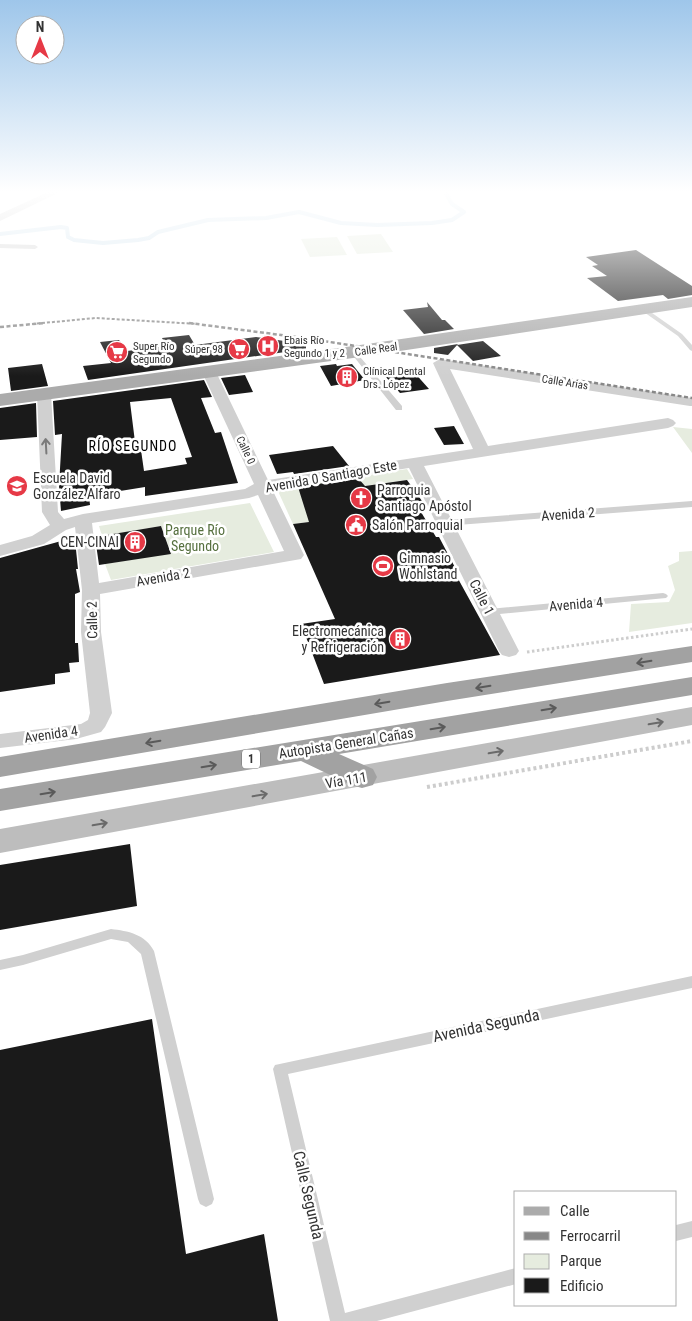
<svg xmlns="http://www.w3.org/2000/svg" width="692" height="1321" font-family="'Roboto Condensed',sans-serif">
	<rect width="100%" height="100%" fill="#fff"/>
	<!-- green -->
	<path fill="#e6ecdf" d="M 381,234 L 393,252 L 357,254 L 347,236 Z
		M 337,237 L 347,255 L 310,257 L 301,239 Z
		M 673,427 L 692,429 L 692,453 Z
		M 407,469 L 413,479 L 301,495 L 318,521 L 293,524 L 277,489 Z
		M 250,503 L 274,552 L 111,580 L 105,564 L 171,553 L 161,526 L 102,536 L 99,526 Z
		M 692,551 L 692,623 L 629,632 L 631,604 L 669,602 L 675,590 L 668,566 L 679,561 L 679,552 Z"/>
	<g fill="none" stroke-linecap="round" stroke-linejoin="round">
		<!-- stream -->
		<path stroke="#cfe2ee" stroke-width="4" d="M 0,234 L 61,227 L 67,228 L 68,237 L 74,240 L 103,243 L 138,240 L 149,238 L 158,232 L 208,220 L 266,218 L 299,212 L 341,223 L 377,225 L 432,223 L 452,220 L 464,212 L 452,204 L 445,192"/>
	</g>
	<!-- building -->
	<path fill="#1a1a1a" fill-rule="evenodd" d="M 636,250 L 692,286 L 692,295 L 668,299 L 663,295 L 618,301 L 587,278 L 607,276 L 592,266 L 598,265 L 586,257 Z
		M 427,302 L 442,320 L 445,320 L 454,329 L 424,334 L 403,310 L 428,307 Z
		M 189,335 L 195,345 L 256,337 L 306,344 L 306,349 L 88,380 L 83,366 L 111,363 L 100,342 L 119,340 L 127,351 L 166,346 L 162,338 Z
		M 483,341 L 501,356 L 473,361 L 457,345 Z
		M 458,344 L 448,355 L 434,353 L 434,348 Z
		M 42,364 L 48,386 L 11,391 L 8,368 Z
		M 336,364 L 337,366 L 352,364 L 365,380 L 331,386 L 320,366 Z
		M 413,371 L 429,389 L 400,393 L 385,376 Z
		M 245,375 L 253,392 L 229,395 L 221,378 Z
		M 204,380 L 212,397 L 201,398 L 215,433 L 221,432 L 238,483 L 145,496 L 145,487 L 89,496 L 90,505 L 61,511 L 59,486 L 62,434 L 55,435 L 53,401 ZM 171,398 L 192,457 L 185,458 L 187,464 L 144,471 L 141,450 L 136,450 L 130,402 Z
		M 36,403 L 37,437 L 0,440 L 0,408 Z
		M 454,426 L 464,444 L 444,445 L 434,428 Z
		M 333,446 L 349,466 L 294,474 L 293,472 L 277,474 L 269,455 Z
		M 358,478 L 365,486 L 407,480 L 422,501 L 415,502 L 436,537 L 439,537 L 459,575 L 456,575 L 500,655 L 324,684 L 301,624 L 335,619 L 293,524 L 309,522 L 298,487 Z
		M 161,526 L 171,554 L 99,565 L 95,537 Z
		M 72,538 L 75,540 L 78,569 L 76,569 L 80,592 L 75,594 L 75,643 L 78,643 L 79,662 L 69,663 L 70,672 L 55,674 L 55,684 L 0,692 L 0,558 Z
		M 130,844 L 137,906 L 0,930 L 0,865 Z
		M 152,1019 L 186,1254 L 264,1234 L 278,1321 L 0,1321 L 0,1050 Z"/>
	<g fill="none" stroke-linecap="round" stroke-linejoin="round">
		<!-- path-far1 -->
		<path stroke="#cdcdcd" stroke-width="3" stroke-dasharray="2.5 2.5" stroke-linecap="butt" d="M 527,652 L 692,629"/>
		<!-- path -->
		<path stroke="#cdcdcd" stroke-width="4" stroke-dasharray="3 3" stroke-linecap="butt" d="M 427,787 L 692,741"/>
		<!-- service -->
		<path fill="#d0d0d0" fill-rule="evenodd" d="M 0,244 L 35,245 L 38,247 L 35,249 L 0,248 Z
			M 641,308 L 645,308 L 682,334 L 692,345 L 692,351 L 690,350 L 678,336 L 641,310 Z
			M 351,351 L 355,351 L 402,406 L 402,410 L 396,410 L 351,353 Z
			M 692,501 L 692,507 L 444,526 L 440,523 L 444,520 Z
			M 663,593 L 666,594 L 668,596 L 666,598 L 489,615 L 484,612 L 489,609 Z
			M 111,929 C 128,931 145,934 154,951 L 214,1199 L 212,1204 L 206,1207 L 200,1204 L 198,1199 L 141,954 L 128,942 L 111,939 L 23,965 L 0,970 L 0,960 L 23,955 Z
			M 692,976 L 692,988 L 288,1074 L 345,1313 L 516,1268 L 516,1284 L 377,1321 L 330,1321 L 273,1069 L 275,1065 Z
			M 692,1221 L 692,1237 L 676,1241 L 676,1225 Z"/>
		<!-- minor -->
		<path fill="#d0d0d0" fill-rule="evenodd" d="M 48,192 L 60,192 L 0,221 L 0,214 Z
			M 440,359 L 692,398 L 692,406 L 690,406 L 450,369 L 488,446 L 668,418 L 673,420 L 676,423 L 673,426 L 668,428 L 424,466 L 519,651 L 516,655 L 509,657 L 502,655 L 499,651 L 409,468 L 272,489 L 304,555 L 301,559 L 100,594 L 101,632 L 112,713 L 105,727 L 101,732 L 76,739 L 0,748 L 0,734 L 81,724 L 88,720 L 90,713 L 81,632 L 82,590 L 75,527 L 66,530 L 44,544 L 0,556 L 0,545 L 32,536 L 50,525 L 42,512 L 37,394 L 39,391 L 49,391 L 51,394 L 58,512 L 64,519 L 83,514 L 245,489 L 254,484 L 202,372 L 209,368 L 216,372 L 268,480 L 473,449 L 433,363 ZM 258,495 L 284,551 L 99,583 L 92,523 L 249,498 Z"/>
		<!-- secondary -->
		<path fill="#bdbdbd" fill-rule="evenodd" d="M 692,707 L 692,725 L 0,853 L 0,829 Z"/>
		<!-- primary -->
		<path fill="#ababab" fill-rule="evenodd" d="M 692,297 L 692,307 L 353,358 L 0,406 L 0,394 L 353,346 Z"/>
		<!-- trunk -->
		<path fill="#a2a2a2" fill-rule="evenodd" d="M 692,646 L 692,662 L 447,701 L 0,777 L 0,757 L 447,683 Z
			M 692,677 L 692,695 L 339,754 L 373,769 L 377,777 L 373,785 L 362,788 L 351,785 L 301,761 L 0,811 L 0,789 Z"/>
		<!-- rail-far1 -->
		<path stroke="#888" stroke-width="2" stroke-dasharray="3 2" stroke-linecap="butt" d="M 32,324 L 96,318 L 198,324"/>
		<!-- rail -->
		<path stroke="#888" stroke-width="2.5" stroke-dasharray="4 2.5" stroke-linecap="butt" d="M 189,323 L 304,338 L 692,398
			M 0,327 L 45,323"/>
	</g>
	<!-- one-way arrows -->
	<defs><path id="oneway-shaft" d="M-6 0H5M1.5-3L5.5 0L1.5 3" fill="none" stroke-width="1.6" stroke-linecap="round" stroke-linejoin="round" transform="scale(1.25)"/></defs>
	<use stroke="#7a7a7a" href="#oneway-shaft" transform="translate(46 446) rotate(-93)"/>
	<g stroke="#5a5a5a">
		<use href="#oneway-shaft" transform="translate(644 662) rotate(171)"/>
		<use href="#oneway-shaft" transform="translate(483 687) rotate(171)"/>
		<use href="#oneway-shaft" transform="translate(382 703) rotate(170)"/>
		<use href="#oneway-shaft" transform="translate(549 709) rotate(-9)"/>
		<use href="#oneway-shaft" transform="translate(438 728) rotate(-9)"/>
		<use href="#oneway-shaft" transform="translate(153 742) rotate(170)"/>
		<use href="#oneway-shaft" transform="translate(209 766) rotate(-9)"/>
		<use href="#oneway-shaft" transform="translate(48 793) rotate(-9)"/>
	</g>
	<g stroke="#6a6a6a">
		<use href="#oneway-shaft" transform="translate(656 723) rotate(-10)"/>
		<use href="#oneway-shaft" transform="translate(496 752) rotate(-10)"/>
		<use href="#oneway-shaft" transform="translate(260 795) rotate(-10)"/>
		<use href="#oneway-shaft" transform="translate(100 824) rotate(-10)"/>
	</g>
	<!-- sky -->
	<linearGradient id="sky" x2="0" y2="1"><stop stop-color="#9ec6ea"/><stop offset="0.51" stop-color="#fff"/><stop offset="1" stop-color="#fff" stop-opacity="0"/></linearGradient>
	<rect width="692" height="376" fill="url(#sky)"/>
	<!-- icons -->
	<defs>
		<g id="hospital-disc" transform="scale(1.125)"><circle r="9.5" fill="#e63946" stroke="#fff"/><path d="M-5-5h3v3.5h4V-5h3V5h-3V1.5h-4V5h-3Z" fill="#fff"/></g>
		<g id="supermarket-disc" transform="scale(1.125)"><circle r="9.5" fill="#e63946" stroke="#fff"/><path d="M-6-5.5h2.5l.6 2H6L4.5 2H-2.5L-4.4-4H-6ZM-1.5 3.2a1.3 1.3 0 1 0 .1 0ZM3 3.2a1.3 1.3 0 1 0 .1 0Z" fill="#fff"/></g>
		<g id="building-disc" transform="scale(1.125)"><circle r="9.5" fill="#e63946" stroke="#fff"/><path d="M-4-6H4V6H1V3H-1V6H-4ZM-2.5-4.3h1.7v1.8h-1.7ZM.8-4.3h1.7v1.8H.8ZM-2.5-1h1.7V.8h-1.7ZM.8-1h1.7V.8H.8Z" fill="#fff"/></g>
		<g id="school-disc" transform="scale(1.125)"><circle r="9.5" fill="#e63946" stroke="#fff"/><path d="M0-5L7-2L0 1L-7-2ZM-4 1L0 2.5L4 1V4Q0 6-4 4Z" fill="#fff"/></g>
		<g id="church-disc" transform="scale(1.125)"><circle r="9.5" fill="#e63946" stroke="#fff"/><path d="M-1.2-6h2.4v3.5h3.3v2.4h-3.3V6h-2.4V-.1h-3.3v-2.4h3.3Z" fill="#fff"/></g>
		<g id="civic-disc" transform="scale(1.125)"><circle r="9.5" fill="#e63946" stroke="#fff"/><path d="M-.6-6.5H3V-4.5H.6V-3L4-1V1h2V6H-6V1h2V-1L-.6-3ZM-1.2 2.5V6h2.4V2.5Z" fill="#fff"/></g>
		<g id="stadium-disc" transform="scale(1.125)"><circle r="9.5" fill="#e63946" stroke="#fff"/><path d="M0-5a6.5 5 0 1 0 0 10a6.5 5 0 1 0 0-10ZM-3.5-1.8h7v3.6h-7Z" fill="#fff"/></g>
	</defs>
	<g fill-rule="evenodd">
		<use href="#hospital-disc" x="268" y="346"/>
		<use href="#supermarket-disc" x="239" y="349"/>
		<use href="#supermarket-disc" x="117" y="352"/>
		<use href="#building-disc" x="347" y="377"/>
		<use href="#school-disc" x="17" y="486"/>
		<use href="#church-disc" x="361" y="498"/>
		<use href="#civic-disc" x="356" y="525"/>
		<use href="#building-disc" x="135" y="542"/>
		<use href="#stadium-disc" x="383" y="566"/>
		<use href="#building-disc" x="400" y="639"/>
	</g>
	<g text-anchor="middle" stroke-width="5" stroke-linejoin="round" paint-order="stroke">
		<!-- far-poi labels -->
		<g font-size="11" fill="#333" stroke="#fff" text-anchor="start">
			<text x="284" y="344">Ebais Río<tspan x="284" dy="13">Segundo 1 y 2</tspan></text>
			<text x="133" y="350">Super Río<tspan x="133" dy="13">Segundo</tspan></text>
			<text x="223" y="353" text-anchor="end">Súper 98</text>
			<text x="363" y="375">Clínical Dental<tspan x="363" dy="13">Drs. López</tspan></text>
		</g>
		<!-- far-street labels -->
		<g font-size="11" fill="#333" stroke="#fff">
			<text transform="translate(376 349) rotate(-8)" y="4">Calle Real</text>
			<text transform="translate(565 382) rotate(9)" y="4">Calle Arias</text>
			<text transform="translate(246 450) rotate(64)" y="4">Calle 0</text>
		</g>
		<!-- shield labels -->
		<rect fill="#fff" stroke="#707070" stroke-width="1" x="242" y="749.5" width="18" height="19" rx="4"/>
		<g font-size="12" font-weight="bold" fill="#333">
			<text x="251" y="763">1</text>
		</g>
		<!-- far-quarter labels -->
		<g font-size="14" letter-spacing="1" fill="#000" stroke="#fff">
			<text x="133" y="451">RÍO SEGUNDO</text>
		</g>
		<!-- street labels -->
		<g font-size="14" fill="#333" stroke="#fff">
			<text transform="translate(331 476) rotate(-10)" y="5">Avenida 0 Santiago Este</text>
			<text transform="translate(568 514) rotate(-4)" y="5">Avenida 2</text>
			<text transform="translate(163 577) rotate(-10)" y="5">Avenida 2</text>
			<text transform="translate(482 597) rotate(63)" y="5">Calle 1</text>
			<text transform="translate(576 604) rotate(-5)" y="5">Avenida 4</text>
			<text transform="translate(92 620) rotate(-91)" y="5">Calle 2</text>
			<text transform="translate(51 734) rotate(-8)" y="5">Avenida 4</text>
			<text transform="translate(346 743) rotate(-9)" y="5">Autopista General Cañas</text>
			<text transform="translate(346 780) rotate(-10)" y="5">Vía 111</text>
		</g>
		<!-- poi labels -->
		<g font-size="14" fill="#333" stroke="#fff" text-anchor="start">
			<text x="33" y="483">Escuela David<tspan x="33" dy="16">González Alfaro</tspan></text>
			<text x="377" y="495">Parroquia<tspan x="377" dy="16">Santiago Apóstol</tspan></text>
			<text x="372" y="530">Salón Parroquial</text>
			<text x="119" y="547" text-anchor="end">CEN-CINAI</text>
			<text x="399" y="563">Gimnasio<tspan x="399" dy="16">Wohlstand</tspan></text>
			<text x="384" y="636" text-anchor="end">Electromecánica<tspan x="384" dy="16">y Refrigeración</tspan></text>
		</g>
		<!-- park labels -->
		<g font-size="14" fill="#56703f" stroke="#fff">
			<text x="195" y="535">Parque Río<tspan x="195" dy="16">Segundo</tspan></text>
		</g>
		<!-- near-street labels -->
		<g font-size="16" fill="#333" stroke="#fff">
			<text transform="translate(486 1025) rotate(-12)" y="6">Avenida Segunda</text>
			<text transform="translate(309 1195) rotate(77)" y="6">Calle Segunda</text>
		</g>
	</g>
	<!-- legend -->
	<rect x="514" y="1191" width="162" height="115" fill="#ffffff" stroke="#adadad"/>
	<rect x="524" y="1207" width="25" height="8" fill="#ababab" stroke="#adadad"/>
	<text x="560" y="1216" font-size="15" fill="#333333">Calle</text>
	<rect x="524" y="1232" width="25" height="8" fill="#888888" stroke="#adadad"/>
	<text x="560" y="1241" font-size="15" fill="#333333">Ferrocarril</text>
	<rect x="524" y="1254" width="25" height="15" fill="#e6ecdf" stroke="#adadad"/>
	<text x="560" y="1266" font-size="15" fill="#333333">Parque</text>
	<rect x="524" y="1278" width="25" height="15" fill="#1a1a1a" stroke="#adadad"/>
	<text x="560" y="1291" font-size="15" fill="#333333">Edificio</text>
	<!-- north arrow -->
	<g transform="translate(40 40)"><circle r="24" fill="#ffffff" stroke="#adadad"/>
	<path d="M0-4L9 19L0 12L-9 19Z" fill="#e63946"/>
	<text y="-8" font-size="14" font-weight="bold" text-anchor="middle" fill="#333333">N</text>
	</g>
</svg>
